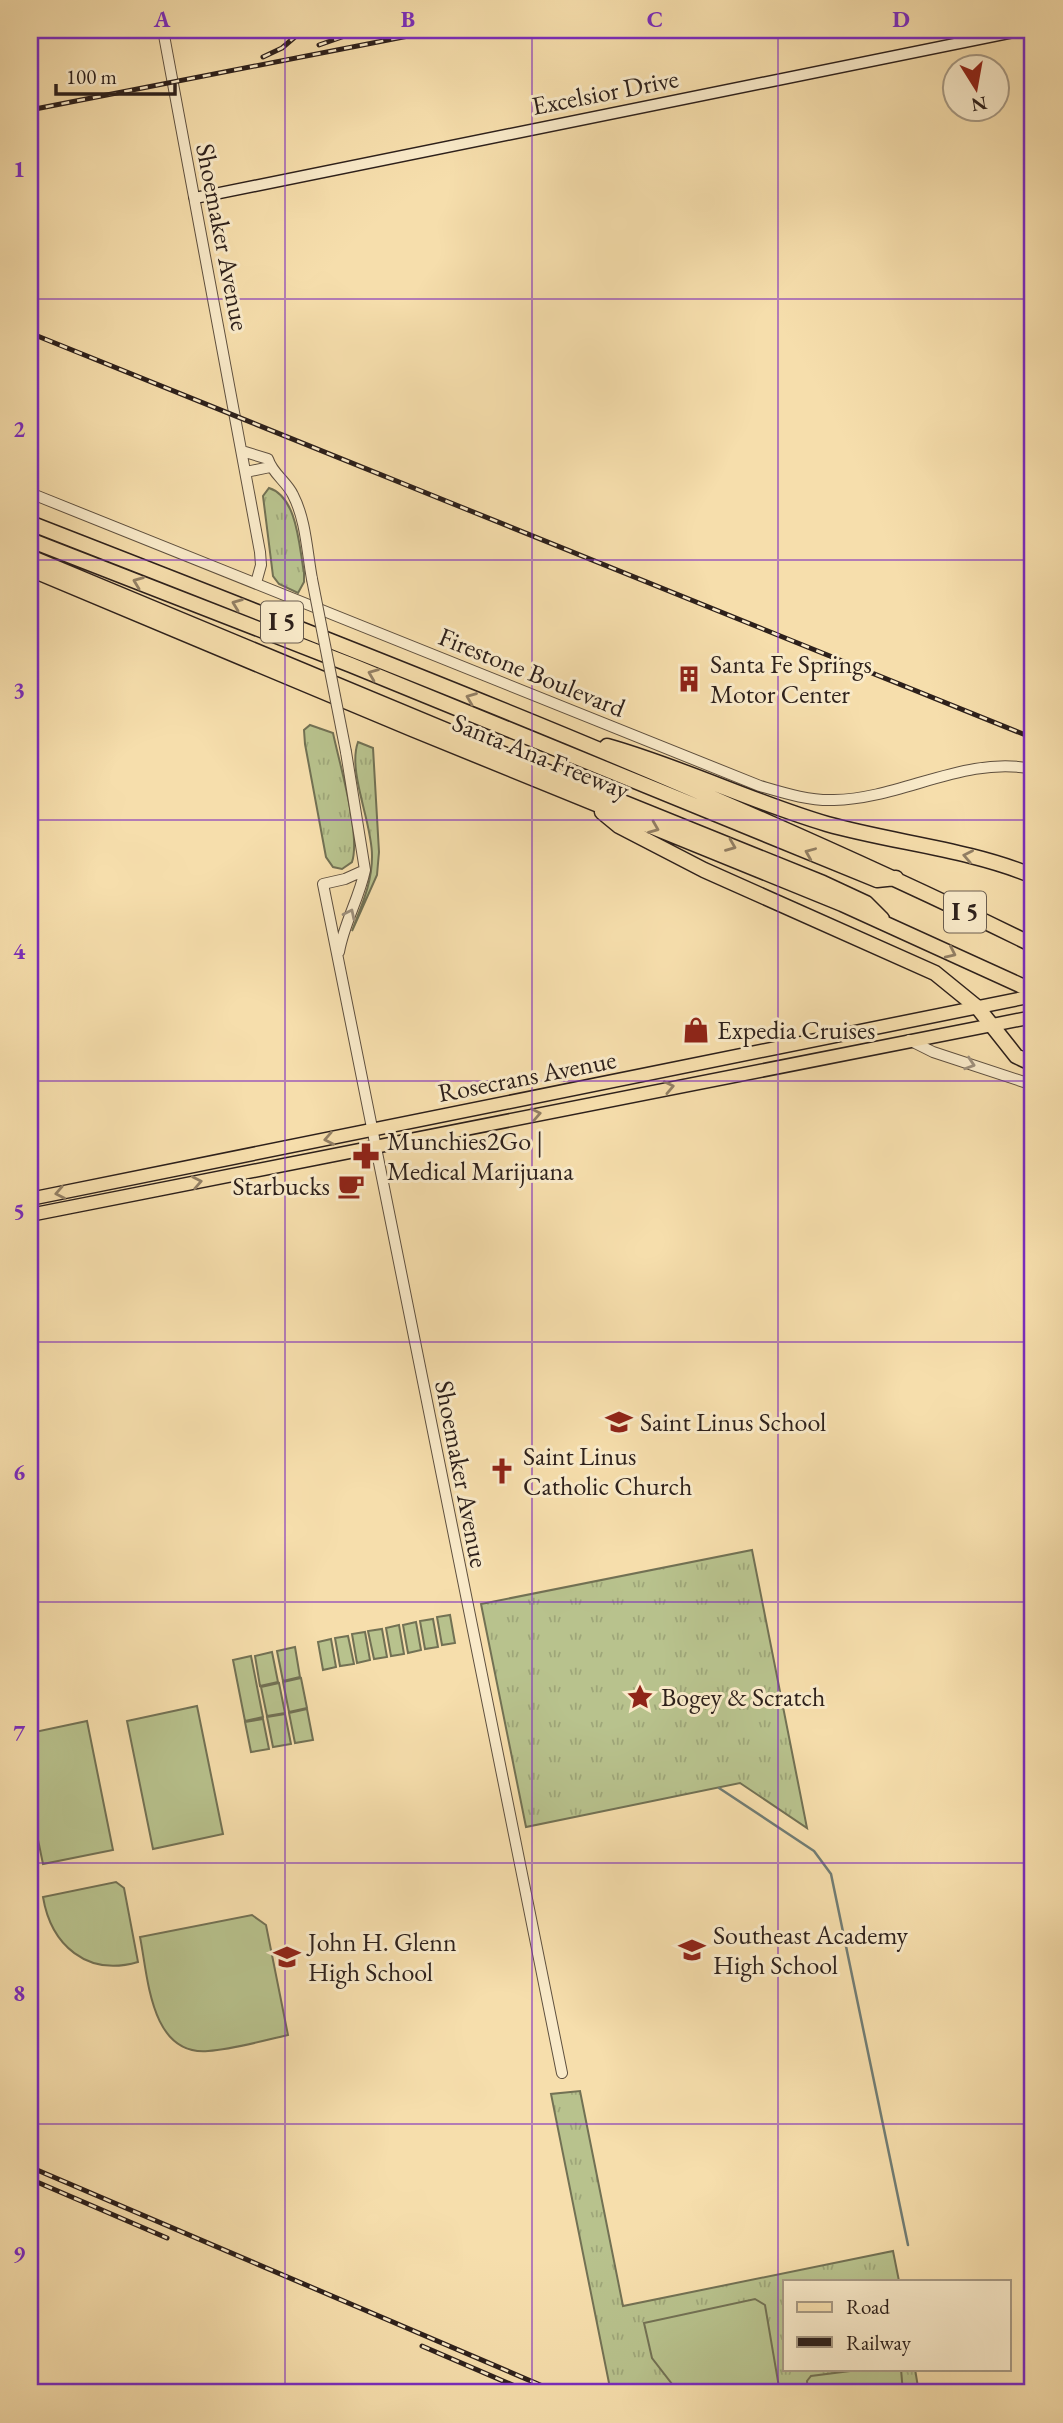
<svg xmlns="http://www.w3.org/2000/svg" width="1063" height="2423" font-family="'EB Garamond',serif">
	<defs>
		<pattern id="grass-tufts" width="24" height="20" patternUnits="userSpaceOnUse" patternTransform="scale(1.75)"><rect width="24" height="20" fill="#b8c28d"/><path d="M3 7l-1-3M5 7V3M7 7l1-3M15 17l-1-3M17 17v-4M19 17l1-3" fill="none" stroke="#9ea679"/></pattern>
	</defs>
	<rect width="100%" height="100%" fill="#f6deac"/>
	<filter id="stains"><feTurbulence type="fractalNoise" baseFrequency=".00286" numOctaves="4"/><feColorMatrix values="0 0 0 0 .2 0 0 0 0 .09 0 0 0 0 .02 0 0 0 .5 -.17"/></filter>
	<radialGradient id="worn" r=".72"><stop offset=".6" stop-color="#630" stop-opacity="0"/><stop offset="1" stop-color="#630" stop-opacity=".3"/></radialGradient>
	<!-- grass -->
	<path fill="url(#grass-tufts)" stroke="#727154" stroke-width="2" d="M 269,488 C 298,497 299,548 304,572 L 304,582 L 298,593 L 279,584 L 273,576 L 263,496 Z
		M 310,725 L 333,733 C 339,762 361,835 352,862 L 342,869 L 333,867 L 326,857 L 305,744 L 304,730 Z
		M 358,742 L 373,748 L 379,852 L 377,875 L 352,931 C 361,906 372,884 372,857 C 373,824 347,772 358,742 Z
		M 752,1550 L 807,1828 L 740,1783 L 526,1827 L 481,1604 Z
		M 580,2091 L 623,2306 L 893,2251 L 899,2281 L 785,2281 L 785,2369 L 915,2369 L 919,2393 L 611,2393 L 551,2094 Z"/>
	<!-- pitch -->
	<path fill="#b8c28d" stroke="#727154" stroke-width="2" d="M 450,1615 L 455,1643 L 442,1645 L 437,1617 Z
		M 433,1619 L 438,1647 L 425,1649 L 420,1621 Z
		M 416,1622 L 421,1650 L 408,1653 L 403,1625 Z
		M 399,1625 L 404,1654 L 391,1656 L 386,1628 Z
		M 382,1629 L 387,1657 L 374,1659 L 368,1631 Z
		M 365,1632 L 370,1660 L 357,1663 L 352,1634 Z
		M 348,1636 L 354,1664 L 340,1666 L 335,1638 Z
		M 331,1639 L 336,1667 L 323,1670 L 318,1642 Z
		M 295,1647 L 300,1677 L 283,1681 L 277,1651 Z
		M 272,1652 L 278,1682 L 260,1686 L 255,1656 Z
		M 251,1656 L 263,1717 L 245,1721 L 233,1660 Z
		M 301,1678 L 307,1708 L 289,1712 L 283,1682 Z
		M 279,1683 L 285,1713 L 267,1716 L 261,1687 Z
		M 197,1706 L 223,1834 L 153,1849 L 127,1721 Z
		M 307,1709 L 313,1740 L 295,1743 L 289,1713 Z
		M 285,1714 L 291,1744 L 273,1747 L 267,1717 Z
		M 263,1719 L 269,1749 L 251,1752 L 245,1722 Z
		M 87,1721 L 113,1850 L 43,1864 L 30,1801 L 30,1733 Z
		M 116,1882 L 124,1888 L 138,1962 C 87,1977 51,1945 43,1897 Z
		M 252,1915 L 266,1925 L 288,2035 C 262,2041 234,2049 208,2051 C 150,2056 148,1976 140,1937 Z
		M 755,2299 L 765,2305 L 780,2393 L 679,2393 L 652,2358 L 644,2323 Z
		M 866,2369 L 901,2369 L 903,2393 L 808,2393 L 807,2381 L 811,2376 Z"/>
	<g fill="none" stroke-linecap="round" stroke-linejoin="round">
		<!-- stream -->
		<path stroke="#717d75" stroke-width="2.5" d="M 719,1788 L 814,1851 L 831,1874 L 908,2245"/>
		<!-- tertiary casing -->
		<g stroke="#5f503f" stroke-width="12">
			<path id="tertiary" d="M 163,30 L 260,552 L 261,565 L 256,583
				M 242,451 L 268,459 C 272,473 287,482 293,495 C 306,520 307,552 312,579
				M 246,472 L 270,467
				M 30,493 L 760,786 C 784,793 809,801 834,800 C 901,799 965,755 1033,769
				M 365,870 L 345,879 L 323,884 L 562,2073
				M 339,952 C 344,923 359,899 365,870 L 346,752
				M 909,1040 L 933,1052 L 1033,1085"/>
		</g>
		<!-- secondary casing -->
		<g stroke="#2d201b" stroke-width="13">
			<path id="secondary" d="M 195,198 L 1024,30"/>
		</g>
		<!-- primary casing -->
		<g stroke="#2d201b" stroke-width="15">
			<path id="primary" d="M 30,1199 L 1033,996
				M 30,1215 L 1033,1017"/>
		</g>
		<!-- motorway casing -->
		<g stroke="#2d201b" stroke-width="17">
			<path id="motorway" d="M 30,523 C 368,655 707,785 1033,945
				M 30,540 L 351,665 L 877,880 L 896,878
				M 30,557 L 496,751 L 823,883 L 866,903 L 882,919
				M 30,569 L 412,729 L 842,904 L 1033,991
				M 607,746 C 682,767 752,802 827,824 C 895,843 968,849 1033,876
				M 602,812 L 619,826 L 704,870 L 935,973 L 978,1008 L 1016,1056 L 1033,1064"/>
		</g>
		<!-- tertiary -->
		<use href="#tertiary" stroke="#f9eac9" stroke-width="10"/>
		<!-- secondary -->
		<use href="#secondary" stroke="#f9eac9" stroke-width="10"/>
		<!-- primary -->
		<use href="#primary" stroke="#f6deac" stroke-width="12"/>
		<!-- motorway -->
		<use href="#motorway" stroke="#f6deac" stroke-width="14"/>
		<!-- rail casing -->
		<g stroke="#2d201b" stroke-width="5">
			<path id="rail" d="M 319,45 L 362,30
				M 263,57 L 282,48 L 303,30
				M 30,110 L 439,30
				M 30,333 L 1033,738
				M 30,2167 L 559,2393
				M 30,2179 L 167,2238
				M 422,2346 L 531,2393"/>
		</g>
		<!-- rail -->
		<use href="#rail" stroke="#f9eac9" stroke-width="2.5" stroke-dasharray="8" stroke-linecap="butt"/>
		<!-- tertiary-bridge casing -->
		<g stroke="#5f503f" stroke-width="12" stroke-linecap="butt">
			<path id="tertiary-bridge" d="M 312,579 L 346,752"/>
		</g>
		<!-- tertiary-bridge -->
		<use href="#tertiary-bridge" stroke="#f9eac9" stroke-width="10"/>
	</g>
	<!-- one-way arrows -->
	<defs><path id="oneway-chevron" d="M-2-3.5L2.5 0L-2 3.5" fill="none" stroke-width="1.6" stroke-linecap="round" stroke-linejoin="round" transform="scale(1.75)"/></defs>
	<g stroke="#927f64">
		<use href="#oneway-chevron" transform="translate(138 582) rotate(-159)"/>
		<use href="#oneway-chevron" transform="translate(237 604) rotate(-159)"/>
		<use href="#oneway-chevron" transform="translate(373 674) rotate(-158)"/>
		<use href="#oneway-chevron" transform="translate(471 698) rotate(-158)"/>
		<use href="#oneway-chevron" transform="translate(654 828) rotate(22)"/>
		<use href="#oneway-chevron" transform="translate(731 846) rotate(22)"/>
		<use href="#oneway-chevron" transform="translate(810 853) rotate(-157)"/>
		<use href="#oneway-chevron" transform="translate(968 856) rotate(-169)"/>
		<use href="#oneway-chevron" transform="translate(951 953) rotate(25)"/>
		<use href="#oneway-chevron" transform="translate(669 1087) rotate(-12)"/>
		<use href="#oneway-chevron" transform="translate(536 1114) rotate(-11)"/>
		<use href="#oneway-chevron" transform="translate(329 1139) rotate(169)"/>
		<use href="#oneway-chevron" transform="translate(197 1182) rotate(-11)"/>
		<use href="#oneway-chevron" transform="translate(60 1193) rotate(169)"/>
	</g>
	<g stroke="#9d8f7b">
		<use href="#oneway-chevron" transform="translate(350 914) rotate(-64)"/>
		<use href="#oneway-chevron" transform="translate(970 1064) rotate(18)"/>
	</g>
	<!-- grid -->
	<path fill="none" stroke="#7b2cbf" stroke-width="2" stroke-opacity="0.55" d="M 285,30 L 285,2393M 532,30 L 532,2393M 778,30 L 778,2393M 30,299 L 1033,299M 30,560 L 1033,560M 30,820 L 1033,820M 30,1081 L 1033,1081M 30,1342 L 1033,1342M 30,1602 L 1033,1602M 30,1863 L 1033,1863M 30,2124 L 1033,2124"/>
	<!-- icons -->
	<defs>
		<g id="building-bare" transform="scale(2.1)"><path d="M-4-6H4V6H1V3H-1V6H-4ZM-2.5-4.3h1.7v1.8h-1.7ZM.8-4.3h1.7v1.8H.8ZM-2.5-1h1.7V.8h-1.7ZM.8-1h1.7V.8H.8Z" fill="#8f2418" stroke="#f9eac9" stroke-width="2.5" paint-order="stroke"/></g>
		<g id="shop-bare" transform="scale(2.1)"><path d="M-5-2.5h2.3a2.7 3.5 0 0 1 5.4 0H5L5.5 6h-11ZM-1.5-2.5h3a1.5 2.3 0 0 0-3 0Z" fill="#8f2418" stroke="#f9eac9" stroke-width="2.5" paint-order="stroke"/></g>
		<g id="pharmacy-bare" transform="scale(2.1)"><path d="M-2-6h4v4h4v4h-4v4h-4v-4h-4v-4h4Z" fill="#8f2418" stroke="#f9eac9" stroke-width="2.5" paint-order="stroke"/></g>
		<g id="cafe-bare" transform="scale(2.1)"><path d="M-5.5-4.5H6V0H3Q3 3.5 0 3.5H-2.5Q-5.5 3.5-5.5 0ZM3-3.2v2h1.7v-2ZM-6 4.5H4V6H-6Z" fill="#8f2418" stroke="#f9eac9" stroke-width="2.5" paint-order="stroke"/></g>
		<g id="school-bare" transform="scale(2.1)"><path d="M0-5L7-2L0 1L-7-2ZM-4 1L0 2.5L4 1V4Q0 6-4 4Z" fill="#8f2418" stroke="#f9eac9" stroke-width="2.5" paint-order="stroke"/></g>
		<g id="church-bare" transform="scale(2.1)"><path d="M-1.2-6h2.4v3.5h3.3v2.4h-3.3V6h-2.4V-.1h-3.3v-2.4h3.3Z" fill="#8f2418" stroke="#f9eac9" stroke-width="2.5" paint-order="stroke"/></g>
		<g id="sight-bare" transform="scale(2.1)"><path d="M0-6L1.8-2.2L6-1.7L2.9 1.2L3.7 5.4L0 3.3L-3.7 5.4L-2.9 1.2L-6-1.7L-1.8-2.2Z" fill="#8f2418" stroke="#f9eac9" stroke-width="2.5" paint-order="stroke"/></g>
	</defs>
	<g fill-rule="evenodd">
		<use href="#building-bare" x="689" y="679"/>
		<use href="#shop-bare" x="696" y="1030"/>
		<use href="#pharmacy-bare" x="366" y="1156"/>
		<use href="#cafe-bare" x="351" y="1186"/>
		<use href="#school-bare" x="619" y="1422"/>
		<use href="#church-bare" x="502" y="1471"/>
		<use href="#sight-bare" x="640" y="1697"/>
		<use href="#school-bare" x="692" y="1950"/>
		<use href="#school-bare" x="287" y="1957"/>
	</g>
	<g text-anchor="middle" stroke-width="6" stroke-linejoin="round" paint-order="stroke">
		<!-- shield labels -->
		<g fill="#f9eac9" stroke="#6a5d4f" stroke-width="2">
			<rect x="261" y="601.5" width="42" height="41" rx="5"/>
			<rect x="944" y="891.5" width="42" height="41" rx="5"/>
		</g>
		<g font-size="24" font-weight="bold" fill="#2d201b">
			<text x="282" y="630">I 5</text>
			<text x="965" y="920">I 5</text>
		</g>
		<!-- street labels -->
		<g font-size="26" fill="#2d201b" stroke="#f9eac9">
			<text transform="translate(605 92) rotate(-11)" y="9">Excelsior Drive</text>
			<text transform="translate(223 237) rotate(79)" y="9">Shoemaker Avenue</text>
			<text transform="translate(532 672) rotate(22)" y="9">Firestone Boulevard</text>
			<text transform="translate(541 756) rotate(22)" y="9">Santa Ana Freeway</text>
			<text transform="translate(527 1076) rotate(-11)" y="9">Rosecrans Avenue</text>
			<text transform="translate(462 1474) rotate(79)" y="9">Shoemaker Avenue</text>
		</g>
		<!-- poi labels -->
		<g font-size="26" fill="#2d201b" stroke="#f9eac9" text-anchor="start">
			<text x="710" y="673">Santa Fe Springs<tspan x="710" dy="30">Motor Center</tspan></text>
			<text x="717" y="1039">Expedia Cruises</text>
			<text x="387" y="1150">Munchies2Go |<tspan x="387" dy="30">Medical Marijuana</tspan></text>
			<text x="330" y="1195" text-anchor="end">Starbucks</text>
			<text x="640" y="1431">Saint Linus School</text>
			<text x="523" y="1465">Saint Linus<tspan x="523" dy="30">Catholic Church</tspan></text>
			<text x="661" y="1706">Bogey &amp; Scratch</text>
			<text x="713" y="1944">Southeast Academy<tspan x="713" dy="30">High School</tspan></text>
			<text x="308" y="1951">John H. Glenn<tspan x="308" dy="30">High School</tspan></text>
		</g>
	</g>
	<!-- margin -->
	<rect width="1063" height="2423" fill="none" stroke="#f6deac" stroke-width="77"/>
	<!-- legend -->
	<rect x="783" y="2280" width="228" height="91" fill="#f9eac9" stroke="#a79983" stroke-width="2"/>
	<rect x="797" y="2302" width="35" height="10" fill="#f6deac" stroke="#a79983" stroke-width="2"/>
	<text x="846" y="2314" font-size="21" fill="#2d201b">Road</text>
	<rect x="797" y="2337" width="35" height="10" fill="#2d201b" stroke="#a79983" stroke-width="2"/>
	<text x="846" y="2350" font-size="21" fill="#2d201b">Railway</text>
	<!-- north arrow -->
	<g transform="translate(976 88) rotate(169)"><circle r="33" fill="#f9eac9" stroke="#a79983" stroke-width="2"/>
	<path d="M0-5L12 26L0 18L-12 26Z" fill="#8f2418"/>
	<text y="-10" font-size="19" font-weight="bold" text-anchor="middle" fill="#2d201b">N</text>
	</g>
	<!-- scale -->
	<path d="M56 84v10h119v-10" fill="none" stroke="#2d201b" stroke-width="3.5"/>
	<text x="66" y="84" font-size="21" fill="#2d201b" stroke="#f9eac9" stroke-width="5" paint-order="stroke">100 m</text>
	<rect x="38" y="38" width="986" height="2346" fill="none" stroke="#7b2cbf" stroke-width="2.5"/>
	<g font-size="23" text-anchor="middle" font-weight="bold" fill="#7b2cbf">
		<text x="162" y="27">A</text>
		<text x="408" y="27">B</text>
		<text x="655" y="27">C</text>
		<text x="901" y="27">D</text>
		<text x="19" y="177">1</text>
		<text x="19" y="437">2</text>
		<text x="19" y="698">3</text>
		<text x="19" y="959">4</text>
		<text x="19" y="1219">5</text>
		<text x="19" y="1480">6</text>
		<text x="19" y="1741">7</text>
		<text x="19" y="2001">8</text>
		<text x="19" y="2262">9</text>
	</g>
	<rect width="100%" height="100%" filter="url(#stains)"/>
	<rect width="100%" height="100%" fill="url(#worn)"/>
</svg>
